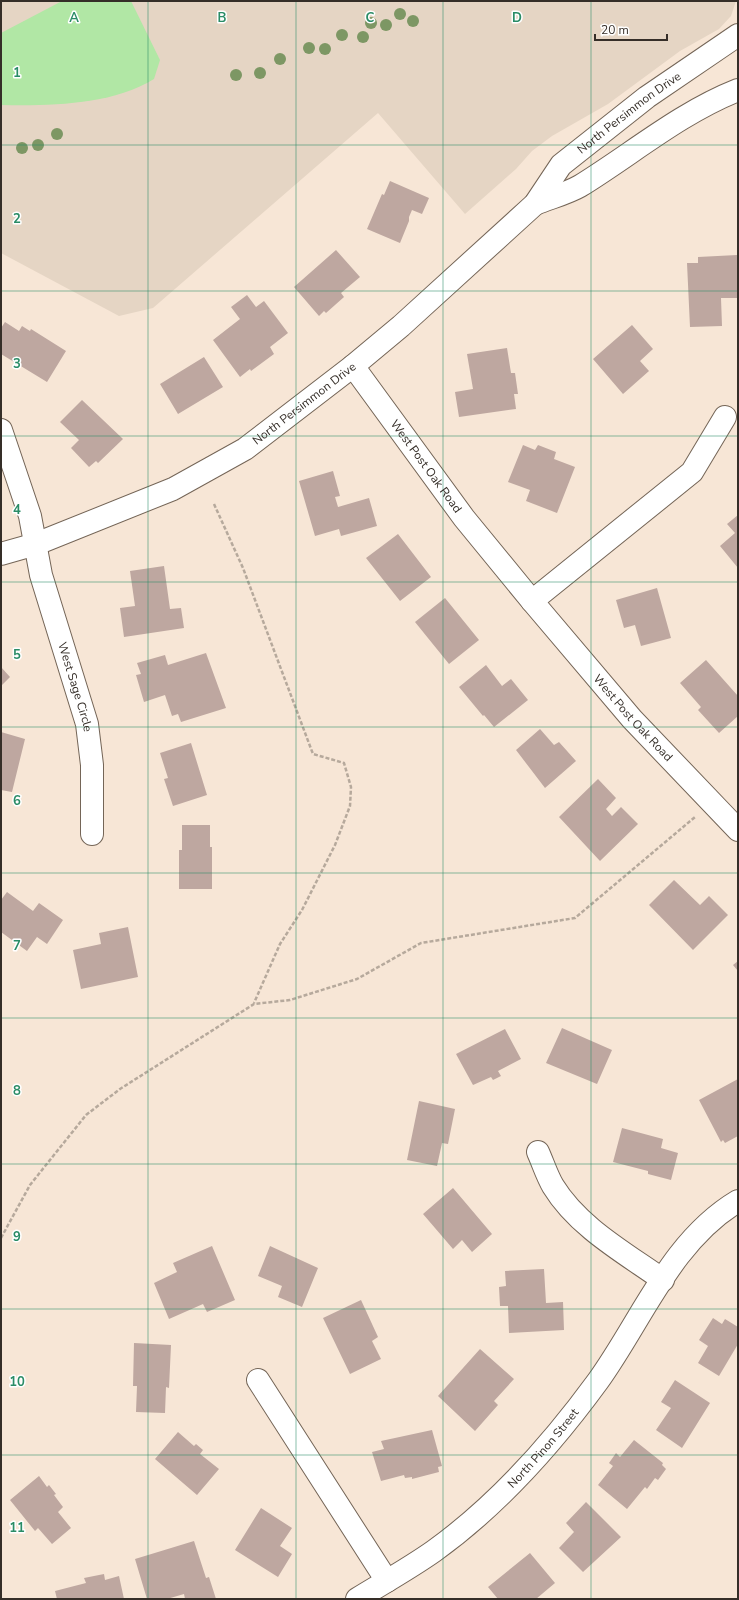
<svg xmlns="http://www.w3.org/2000/svg" width="739" height="1600" font-family="'Nunito Sans',sans-serif">
	<rect width="100%" height="100%" fill="#f7e6d6"/>
	<!-- education -->
	<path fill="#e5d5c4" d="M 1,1 L 736,1 L 731,16 L 719,29 L 680,51 L 608,104 L 552,136 L 532,151 L 516,169 L 465,214 L 378,113 L 153,308 L 119,316 L 1,253 Z"/>
	<!-- green -->
	<path fill="#b1e7a5" d="M 62,1 L 131,1 L 160,60 L 154,79 C 112,105 50,106 1,105 L 1,33 Z"/>
	<!-- building -->
	<path fill="#bea7a0" d="M 390,181 L 429,198 L 422,214 L 412,210 L 409,217 L 409,221 L 400,243 L 367,229 L 382,194 L 384,195 Z
		M 336,250 L 360,277 L 341,293 L 344,297 L 326,313 L 324,311 L 319,316 L 294,287 Z
		M 737,255 L 738,298 L 721,298 L 722,326 L 690,327 L 687,263 L 698,263 L 698,257 Z
		M 247,295 L 256,307 L 264,301 L 288,333 L 270,347 L 274,354 L 251,371 L 250,369 L 240,377 L 213,340 L 240,319 L 231,307 Z
		M 5,322 L 19,331 L 22,326 L 30,331 L 31,329 L 66,351 L 47,382 L 1,354 L 1,328 Z
		M 632,325 L 653,349 L 640,361 L 649,371 L 623,394 L 593,359 Z
		M 507,348 L 511,373 L 515,373 L 518,394 L 514,394 L 516,409 L 459,417 L 455,392 L 473,389 L 467,354 Z
		M 204,357 L 223,387 L 178,414 L 160,384 Z
		M 82,400 L 123,439 L 98,463 L 96,461 L 89,467 L 71,448 L 79,440 L 60,422 Z
		M 523,445 L 535,450 L 538,445 L 556,452 L 554,459 L 575,467 L 557,513 L 526,501 L 530,490 L 508,482 Z
		M 333,471 L 340,496 L 335,497 L 338,507 L 369,498 L 377,526 L 341,536 L 339,529 L 315,536 L 299,481 Z
		M 738,515 L 738,568 L 720,546 L 735,533 L 727,524 Z
		M 398,534 L 431,577 L 400,601 L 366,558 Z
		M 164,566 L 170,609 L 181,608 L 184,628 L 124,637 L 120,608 L 135,606 L 130,571 Z
		M 657,588 L 671,638 L 641,646 L 635,625 L 624,628 L 616,600 Z
		M 445,598 L 479,640 L 449,664 L 415,622 Z
		M 206,653 L 226,708 L 181,722 L 178,714 L 172,716 L 165,695 L 144,702 L 136,675 L 141,674 L 137,663 L 165,655 L 168,665 Z
		M 706,660 L 738,696 L 738,716 L 719,733 L 698,710 L 701,707 L 680,683 Z
		M 486,665 L 502,686 L 511,679 L 528,700 L 494,727 L 484,715 L 483,716 L 459,687 Z
		M 1,667 L 10,677 L 1,686 Z
		M 540,729 L 554,745 L 559,742 L 576,761 L 545,788 L 516,750 Z
		M 1,732 L 25,739 L 12,792 L 1,790 Z
		M 191,743 L 207,795 L 173,806 L 164,779 L 168,778 L 160,753 Z
		M 598,779 L 616,798 L 606,809 L 612,816 L 621,807 L 638,824 L 600,861 L 559,817 Z
		M 182,825 L 210,825 L 210,847 L 212,847 L 212,889 L 179,889 L 179,850 L 182,850 Z
		M 674,880 L 700,905 L 709,896 L 728,915 L 693,950 L 649,905 Z
		M 7,892 L 33,911 L 39,903 L 63,920 L 47,944 L 37,937 L 27,951 L 1,932 L 1,900 Z
		M 128,927 L 138,977 L 81,989 L 73,950 L 101,944 L 99,933 Z
		M 738,961 L 738,971 L 733,965 Z
		M 562,1028 L 612,1050 L 597,1084 L 546,1063 Z
		M 505,1029 L 521,1059 L 498,1071 L 501,1076 L 493,1080 L 491,1077 L 473,1085 L 456,1054 Z
		M 738,1079 L 738,1136 L 725,1143 L 723,1140 L 721,1142 L 699,1100 Z
		M 419,1101 L 455,1109 L 448,1144 L 442,1143 L 437,1166 L 407,1160 Z
		M 622,1128 L 663,1139 L 661,1148 L 678,1153 L 671,1180 L 648,1174 L 648,1171 L 613,1162 Z
		M 453,1188 L 492,1234 L 472,1252 L 462,1240 L 453,1249 L 423,1214 Z
		M 212,1246 L 235,1300 L 207,1312 L 203,1304 L 169,1319 L 154,1283 L 177,1272 L 173,1263 Z
		M 270,1246 L 318,1268 L 302,1307 L 278,1297 L 282,1286 L 258,1276 Z
		M 544,1269 L 546,1303 L 563,1302 L 564,1330 L 509,1333 L 508,1306 L 500,1306 L 499,1287 L 506,1286 L 505,1271 Z
		M 361,1300 L 378,1337 L 372,1341 L 381,1359 L 350,1374 L 323,1318 Z
		M 713,1318 L 722,1324 L 725,1319 L 738,1327 L 738,1344 L 719,1376 L 698,1363 L 708,1346 L 699,1340 Z
		M 134,1343 L 171,1345 L 169,1388 L 166,1387 L 165,1413 L 136,1412 L 137,1386 L 133,1386 Z
		M 480,1349 L 514,1379 L 494,1401 L 498,1405 L 475,1431 L 438,1396 Z
		M 675,1380 L 710,1403 L 682,1448 L 656,1430 L 671,1408 L 661,1402 Z
		M 432,1430 L 442,1466 L 438,1467 L 439,1472 L 412,1479 L 412,1477 L 405,1478 L 404,1475 L 381,1481 L 372,1452 L 384,1449 L 381,1441 Z
		M 178,1432 L 194,1446 L 196,1444 L 203,1450 L 200,1454 L 219,1469 L 197,1495 L 155,1459 Z
		M 634,1440 L 663,1463 L 662,1465 L 666,1469 L 658,1480 L 655,1478 L 647,1489 L 645,1487 L 627,1509 L 598,1485 L 613,1466 L 609,1463 L 616,1453 L 620,1457 Z
		M 39,1476 L 47,1487 L 49,1485 L 56,1494 L 54,1495 L 63,1507 L 58,1512 L 71,1528 L 52,1544 L 38,1528 L 35,1531 L 10,1500 Z
		M 586,1502 L 621,1537 L 583,1572 L 559,1548 L 574,1532 L 566,1523 Z
		M 261,1508 L 292,1528 L 280,1546 L 292,1554 L 278,1577 L 235,1550 Z
		M 194,1541 L 206,1578 L 209,1577 L 216,1599 L 185,1599 L 184,1594 L 167,1599 L 147,1599 L 135,1559 Z
		M 530,1553 L 555,1583 L 536,1599 L 498,1599 L 488,1587 Z
		M 104,1574 L 105,1580 L 119,1576 L 124,1599 L 57,1599 L 55,1591 L 86,1583 L 84,1578 Z"/>
	<g fill="none" stroke-linecap="round" stroke-linejoin="round">
		<!-- street casing -->
		<g stroke="#746557" stroke-width="24">
			<g id="street">
				<path d="M 535,204 C 549,198 566,194 580,186 C 632,154 680,113 738,90"/>
				<path id="s1" d="M 353,366 L 464,518 L 532,601 L 632,719 L 738,830"/>
				<path id="s2" d="M 1,430 L 30,516 L 41,575 L 87,724 L 92,765 L 92,834"/>
				<path id="s3" d="M 1,554 L 36,544 L 173,489 L 245,449 L 353,366 L 401,326 L 535,204 L 561,165 L 647,97 L 738,35"/>
				<path d="M 532,601 L 692,472 L 725,417"/>
				<path d="M 538,1152 C 543,1163 547,1176 553,1186 C 578,1227 625,1253 663,1280"/>
				<path d="M 258,1380 L 387,1581"/>
				<path id="s4" d="M 357,1599 C 383,1583 410,1568 434,1551 C 498,1505 552,1444 598,1381 C 642,1320 671,1241 738,1201"/>
			</g>
		</g>
		<!-- path -->
		<path stroke="#b6a99c" stroke-width="2.5" stroke-dasharray="4 2" stroke-linecap="butt" d="M 214,504 L 243,568 L 313,754 L 344,763 L 351,787 L 350,806 L 335,845 L 302,910 L 280,944 L 254,1003
			M 1,1238 L 30,1185 L 86,1115 L 120,1089 L 254,1004 L 290,1000 L 357,979 L 421,943 L 575,918 L 695,817"/>
		<!-- street -->
		<use href="#street" stroke="#fff" stroke-width="22"/>
	</g>
	<!-- trees -->
	<g fill="#7d9764">
		<circle cx="400" cy="14" r="6"/>
		<circle cx="413" cy="21" r="6"/>
		<circle cx="371" cy="23" r="6"/>
		<circle cx="386" cy="25" r="6"/>
		<circle cx="342" cy="35" r="6"/>
		<circle cx="363" cy="37" r="6"/>
		<circle cx="309" cy="48" r="6"/>
		<circle cx="325" cy="49" r="6"/>
		<circle cx="280" cy="59" r="6"/>
		<circle cx="260" cy="73" r="6"/>
		<circle cx="236" cy="75" r="6"/>
		<circle cx="57" cy="134" r="6"/>
		<circle cx="38" cy="145" r="6"/>
		<circle cx="22" cy="148" r="6"/>
	</g>
	<!-- grid -->
	<path fill="none" stroke="#2a8c66" stroke-width="1" stroke-opacity="0.55" d="M 148,1 L 148,1599M 296,1 L 296,1599M 443,1 L 443,1599M 591,1 L 591,1599M 1,145 L 738,145M 1,291 L 738,291M 1,436 L 738,436M 1,582 L 738,582M 1,727 L 738,727M 1,873 L 738,873M 1,1018 L 738,1018M 1,1164 L 738,1164M 1,1309 L 738,1309M 1,1455 L 738,1455"/>
	<g text-anchor="middle" stroke-width="3" stroke-linejoin="round" paint-order="stroke">
		<!-- street labels -->
		<g font-size="12" fill="#352e28" stroke="#fff">
			<text dy="4" stroke="none"><textPath href="#s3" startOffset="779">North Persimmon Drive</textPath></text>
			<text dy="4" stroke="none"><textPath href="#s3" startOffset="341">North Persimmon Drive</textPath></text>
			<text dy="4" stroke="none"><textPath href="#s1" startOffset="124">West Post Oak Road</textPath></text>
			<text dy="4" stroke="none"><textPath href="#s2" startOffset="268">West Sage Circle</textPath></text>
			<text dy="4" stroke="none"><textPath href="#s1" startOffset="450">West Post Oak Road</textPath></text>
			<text dy="4" stroke="none"><textPath href="#s4" startOffset="241">North Pinon Street</textPath></text>
		</g>
	</g>
	<g font-size="13" text-anchor="middle" font-weight="bold" fill="#2a8c66" stroke="#fff" stroke-width="3" stroke-linejoin="round" paint-order="stroke">
		<text x="74" y="22">A</text>
		<text x="222" y="22">B</text>
		<text x="370" y="22">C</text>
		<text x="517" y="22">D</text>
		<text x="17" y="77">1</text>
		<text x="17" y="223">2</text>
		<text x="17" y="368">3</text>
		<text x="17" y="514">4</text>
		<text x="17" y="659">5</text>
		<text x="17" y="805">6</text>
		<text x="17" y="950">7</text>
		<text x="17" y="1095">8</text>
		<text x="17" y="1241">9</text>
		<text x="17" y="1386">10</text>
		<text x="17" y="1532">11</text>
	</g>
	<!-- border -->
	<rect width="739" height="1600" fill="none" stroke="#352e28" stroke-width="4"/>
	<!-- scale -->
	<path d="M595 34v6h72v-6" fill="none" stroke="#352e28" stroke-width="2"/>
	<text x="601" y="34" font-size="12" fill="#352e28" stroke="#ffffff" stroke-width="3" paint-order="stroke">20 m</text>
</svg>
